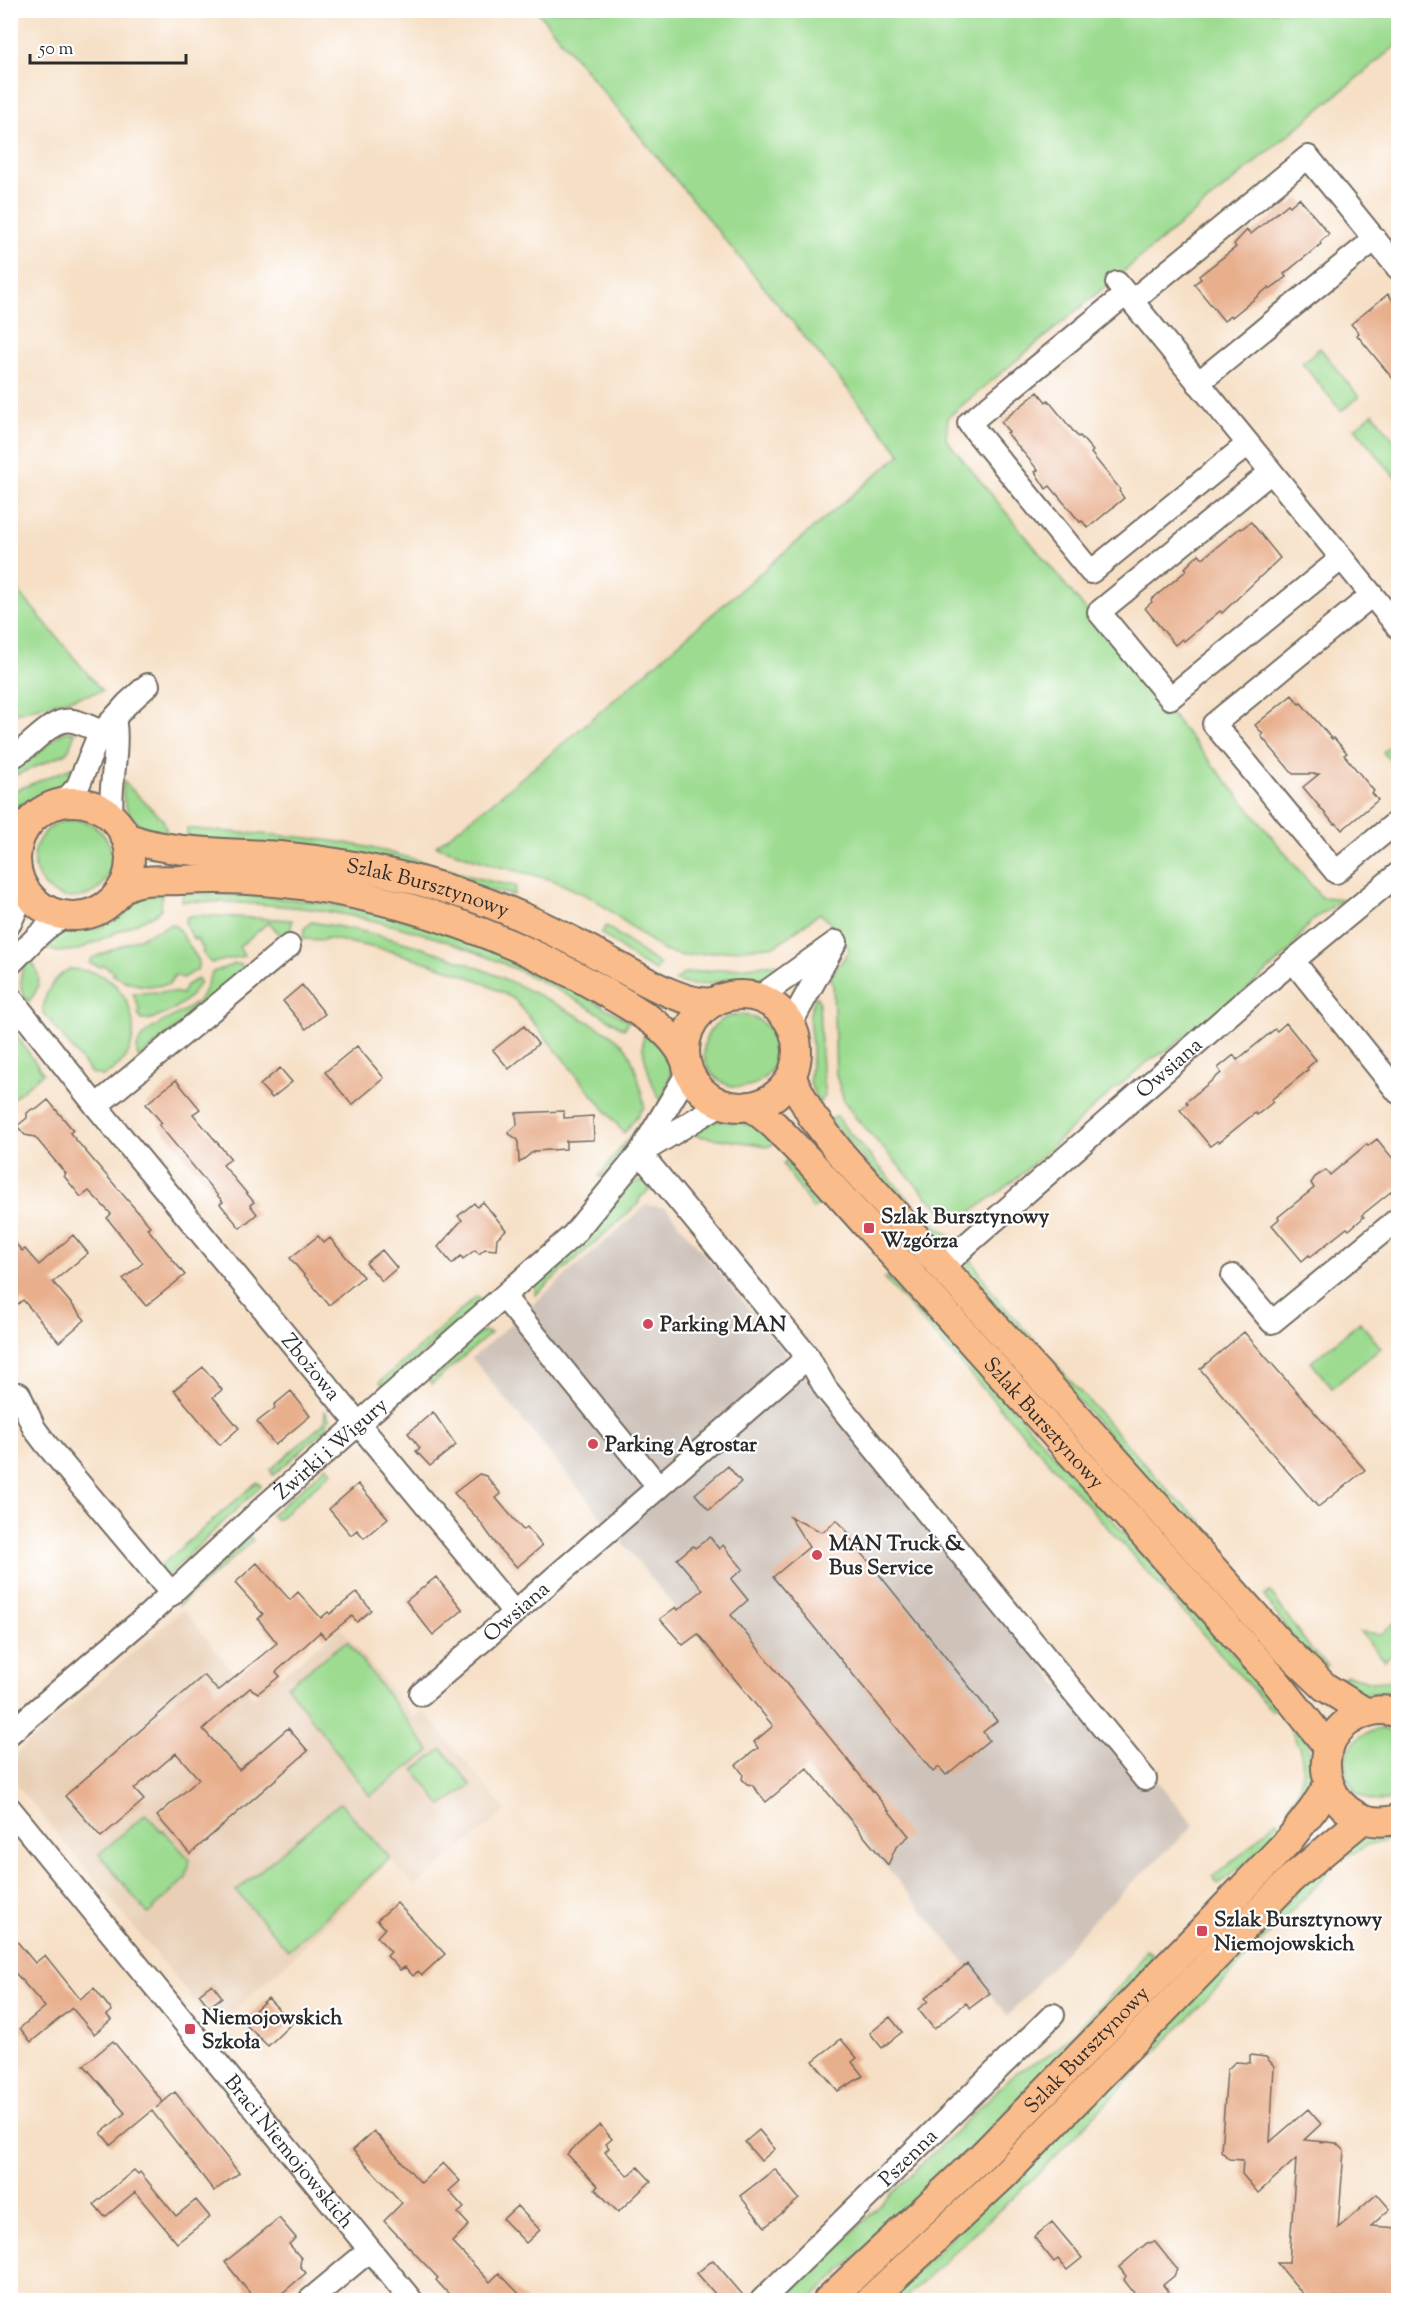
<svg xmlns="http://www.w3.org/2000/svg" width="1409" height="2311" font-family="'Sorts Mill Goudy',serif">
	<rect width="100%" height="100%" fill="#fff"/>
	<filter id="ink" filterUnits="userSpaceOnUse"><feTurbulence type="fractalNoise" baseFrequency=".0167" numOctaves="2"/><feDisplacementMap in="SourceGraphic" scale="12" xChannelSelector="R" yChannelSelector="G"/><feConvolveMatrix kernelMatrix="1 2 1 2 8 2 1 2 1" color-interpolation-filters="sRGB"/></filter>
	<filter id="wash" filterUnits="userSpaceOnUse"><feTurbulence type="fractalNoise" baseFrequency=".008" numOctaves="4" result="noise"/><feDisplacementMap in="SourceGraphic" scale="24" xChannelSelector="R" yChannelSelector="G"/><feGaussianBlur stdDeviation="1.35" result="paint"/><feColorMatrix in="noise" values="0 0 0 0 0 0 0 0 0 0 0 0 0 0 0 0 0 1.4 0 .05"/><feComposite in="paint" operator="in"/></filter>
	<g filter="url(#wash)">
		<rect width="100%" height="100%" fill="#f6dfc5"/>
		<!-- built -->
		<path fill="#e8cfb6" d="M 183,1609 L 253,1698 L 341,1628 L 414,1717 L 423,1710 L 506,1811 L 415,1886 L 390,1860 L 294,1956 L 216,2027 L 11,1778 L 10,1759 Z"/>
		<!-- industrial -->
		<path fill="#cec2b9" d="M 646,1205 L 666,1208 L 1139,1783 L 1151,1774 L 1194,1825 L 1095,1918 L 1008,2016 L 472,1358 Z"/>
		<!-- green -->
		<path fill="#9cdb90" stroke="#64835e" stroke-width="1.5" d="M 537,11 L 1398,11 L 1398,44 L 948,417 L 946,439 L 1321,897 L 1344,899 L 1312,920 L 1304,930 L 1291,950 L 1243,993 L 1167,1050 L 1150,1060 L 1102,1100 L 1024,1172 L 1001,1191 L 957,1221 L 928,1198 L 855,1117 L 844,1101 L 836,1075 L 833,983 L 829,979 L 850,950 L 829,930 L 832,925 L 820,913 L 776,945 L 683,956 L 664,951 L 594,899 L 553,880 L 493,865 L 436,846 C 528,776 614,700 701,624 C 767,567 834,510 901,454 Z
			M 1320,348 L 1359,397 L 1341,411 L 1302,363 Z
			M 1373,413 L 1398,445 L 1398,481 L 1355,428 Z
			M 10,582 L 11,582 L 102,691 L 11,714 Z
			M 65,732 L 75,732 L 69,749 L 65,754 L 11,777 L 11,769 L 35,756 L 56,737 Z
			M 1398,740 L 1398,771 L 1383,752 Z
			M 74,767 C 73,770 74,774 72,777 C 69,784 19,806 11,807 L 11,792 Z
			M 123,781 L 163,820 L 167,833 C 136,828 120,814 123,781 Z
			M34 859a39 39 0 1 1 78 0a39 39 0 1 1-78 0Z
			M 187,828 C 243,835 300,834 356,845 C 410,854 462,878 516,886 L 514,895 L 187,836 Z
			M 183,893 C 278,894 374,905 465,939 C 523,960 576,991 629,1021 L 624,1029 C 532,969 428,927 319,910 C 274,904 228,902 182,901 Z
			M 162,894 L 161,909 L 154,915 L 78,950 L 57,952 L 41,945 C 47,941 54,934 61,932 C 74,929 87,932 102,926 C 128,914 129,897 162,894 Z
			M 196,915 L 292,920 L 290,938 L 282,937 L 269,922 L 239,947 L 244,956 L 211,963 L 202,952 L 204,950 L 196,938 L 194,940 L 185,923 L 187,917 Z
			M 311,922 C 405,936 493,968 576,1015 C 592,1024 613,1033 625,1047 C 634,1058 643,1093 644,1107 L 624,1133 L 514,999 L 480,981 L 451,970 L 390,951 L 328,938 L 324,940 L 303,939 L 304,929 Z
			M 172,924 L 177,927 L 199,961 L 197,970 L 183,978 L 175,975 L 169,984 C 147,988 131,986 112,974 L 113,971 L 103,965 L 101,967 L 89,963 L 92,958 Z
			M 606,926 L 660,965 L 656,971 L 639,962 L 601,933 Z
			M 29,959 C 42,973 42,988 28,1002 C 18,989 18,972 29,959 Z
			M 235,964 L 241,964 L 244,971 L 139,1059 C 126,1029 181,1018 198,1001 C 207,993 206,980 213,972 Z
			M 776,964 L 784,969 C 762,984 759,977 735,979 C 708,981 705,990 675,981 L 685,973 Z
			M 70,969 C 82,970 95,971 106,978 C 131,993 142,1034 125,1058 C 120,1066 111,1071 103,1076 L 91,1073 L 43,1012 C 43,995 54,976 70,969 Z
			M 198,979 L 200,981 C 193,1000 161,1021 141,1020 L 138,1012 L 140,1011 L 133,993 C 147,993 171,990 182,994 L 186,985 Z
			M 816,996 L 819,1001 L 822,1072 L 825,1096 L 819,1103 C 803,1075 813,1075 812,1048 C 811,1024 805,1020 816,996 Z
			M704 1051a36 36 0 1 1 72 0a36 36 0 1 1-72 0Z
			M 11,1028 L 43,1073 L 11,1100 L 10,1100 Z
			M 646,1031 C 674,1054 677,1069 662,1101 C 654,1095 641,1051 643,1040 C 643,1036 644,1035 646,1031 Z
			M 837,1116 L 846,1129 L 918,1210 L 953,1239 L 944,1240 L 931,1235 L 830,1120 Z
			M 645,1117 L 650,1117 L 607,1173 L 603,1174 L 602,1178 L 599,1176 Z
			M 720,1121 L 753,1125 L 775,1143 L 767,1147 L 756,1144 L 697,1136 L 692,1132 L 709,1122 Z
			M 789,1158 L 820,1203 L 813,1209 L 783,1164 Z
			M 636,1182 L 646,1182 L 654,1186 L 640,1198 L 638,1204 L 535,1295 L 535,1286 L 586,1238 L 625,1187 Z
			M 970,1258 L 995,1296 L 1174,1497 L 1203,1522 L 1198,1528 L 1185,1519 L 969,1280 L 968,1263 Z
			M 884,1278 L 888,1278 L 905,1288 L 1279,1706 L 1272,1711 Z
			M 477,1296 L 482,1301 L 384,1387 L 380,1382 Z
			M 1360,1322 L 1381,1348 L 1332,1388 L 1311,1362 Z
			M 482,1331 L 491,1333 L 432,1384 L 428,1379 Z
			M 325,1411 L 329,1418 L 327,1428 L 273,1475 L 270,1470 L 324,1423 Z
			M 327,1466 L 332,1472 L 277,1520 L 271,1515 Z
			M 257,1482 L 261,1486 L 167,1576 L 159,1567 Z
			M 249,1536 L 253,1540 L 178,1606 L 181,1600 Z
			M 1270,1592 L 1310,1648 L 1328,1665 L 1323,1670 L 1301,1649 L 1264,1596 Z
			M 1398,1620 L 1398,1648 L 1385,1661 L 1360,1632 L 1382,1634 Z
			M 347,1641 L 430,1751 L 370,1796 L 287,1686 Z
			M 1347,1675 L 1372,1682 L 1398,1680 L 1398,1692 L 1359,1694 L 1338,1682 Z
			M 1293,1721 L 1307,1741 L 1310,1757 L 1310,1783 L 1307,1793 L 1295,1810 L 1289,1805 C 1302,1788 1307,1765 1298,1745 C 1295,1739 1292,1733 1290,1727 Z
			M 1382,1729 L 1398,1734 L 1398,1797 C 1343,1820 1322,1737 1382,1729 Z
			M 442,1749 L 471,1785 L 442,1806 L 414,1770 Z
			M 340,1803 L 390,1858 L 288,1950 L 236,1891 Z
			M 146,1814 L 161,1831 L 164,1831 L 190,1860 L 186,1878 L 148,1914 L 99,1854 Z
			M 1276,1820 L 1283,1827 L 1259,1853 L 1218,1884 L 1213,1877 L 1244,1852 Z
			M 1398,1836 L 1398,1839 L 1370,1844 L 1344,1858 L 1339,1852 L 1361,1839 Z
			M 1323,1866 L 1329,1872 L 1041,2171 L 903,2300 L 888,2300 Z
			M 1146,1950 L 1154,1955 L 1144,1972 L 938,2182 L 810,2300 L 783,2300 L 1016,2072 L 1046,2057 L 1058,2048 L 1125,1981 Z"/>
		<g id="blocks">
			<!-- building -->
			<path fill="#e8af8d" d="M 1299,198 L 1329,234 L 1320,242 L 1321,244 L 1284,274 L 1286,277 L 1270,289 L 1269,287 L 1232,317 L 1231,315 L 1224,321 L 1194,284 L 1201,279 L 1199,276 L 1236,247 L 1234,244 L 1247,230 L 1251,234 L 1288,204 L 1290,206 Z
				M 1388,294 L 1398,307 L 1398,385 L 1357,335 L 1359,333 L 1351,324 Z
				M 1038,392 L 1046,402 L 1048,400 L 1078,437 L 1080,436 L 1093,451 L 1091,453 L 1120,489 L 1119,491 L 1124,498 L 1088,528 L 1082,521 L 1080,522 L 1050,486 L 1046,489 L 1035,472 L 1038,470 L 1007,433 L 1009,432 L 1001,422 Z
				M 1251,522 L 1280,558 L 1222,613 L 1220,611 L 1184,641 L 1182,639 L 1175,645 L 1145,608 L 1152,602 L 1151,600 L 1187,570 L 1185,568 L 1199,554 L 1203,558 L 1240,528 L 1241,529 Z
				M 1292,695 L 1299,704 L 1301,703 L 1332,739 L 1334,738 L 1347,753 L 1344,755 L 1374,791 L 1372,793 L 1378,800 L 1342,830 L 1336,823 L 1334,824 L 1303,787 L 1319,774 L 1293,774 L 1261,736 L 1263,734 L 1255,725 Z
				M 302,985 L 325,1014 L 306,1029 L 283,1001 Z
				M 1286,1023 L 1316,1060 L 1307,1068 L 1308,1070 L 1271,1100 L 1273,1102 L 1257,1115 L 1255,1113 L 1219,1142 L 1217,1141 L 1210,1146 L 1180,1110 L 1188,1104 L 1186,1102 L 1221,1073 L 1218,1068 L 1234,1055 L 1237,1060 L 1275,1029 L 1277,1031 Z
				M 524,1026 L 538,1044 L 509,1069 L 493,1050 Z
				M 357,1046 L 384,1078 L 352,1105 L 325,1072 Z
				M 280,1068 L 292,1082 L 272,1098 L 260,1085 Z
				M 176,1080 L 200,1109 L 193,1114 L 231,1159 L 223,1165 L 254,1202 L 250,1205 L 257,1214 L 240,1228 L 220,1204 L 223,1202 L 159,1125 L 162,1123 L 146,1104 Z
				M 48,1100 L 73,1130 L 70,1133 L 150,1226 L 147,1228 L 185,1275 L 146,1306 L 123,1279 L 143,1263 L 107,1218 L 111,1214 L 89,1191 L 81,1197 L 64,1176 L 66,1174 L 35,1137 L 25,1135 L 17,1126 L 27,1118 L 27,1113 L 32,1109 L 37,1109 Z
				M 564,1111 L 564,1118 L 593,1116 L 594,1140 L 566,1141 L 566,1149 L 534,1151 L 519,1163 L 518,1140 L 508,1133 L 517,1125 L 516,1113 Z
				M 1377,1139 L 1398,1165 L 1398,1186 L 1362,1215 L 1364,1217 L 1349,1230 L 1347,1228 L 1310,1257 L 1309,1255 L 1302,1261 L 1272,1225 L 1279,1219 L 1278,1217 L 1314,1188 L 1311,1183 L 1315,1177 L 1326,1170 L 1330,1175 L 1367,1144 L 1368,1146 Z
				M 483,1202 L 506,1230 L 497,1238 L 496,1250 L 485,1249 L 479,1254 L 475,1250 L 463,1259 L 461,1256 L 452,1264 L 438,1247 L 462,1220 L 458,1216 L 474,1203 L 477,1207 Z
				M 73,1235 L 88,1253 L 53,1282 L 85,1320 L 59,1342 L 23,1300 L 10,1310 L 10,1237 L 22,1251 L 25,1249 L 39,1265 Z
				M 318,1236 L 324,1243 L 330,1238 L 363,1277 L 329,1305 L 290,1258 Z
				M 382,1250 L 397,1268 L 382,1281 L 366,1263 Z
				M 1244,1332 L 1365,1470 L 1318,1507 L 1200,1369 Z
				M 203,1367 L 222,1390 L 213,1397 L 239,1428 L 220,1445 L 174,1390 Z
				M 291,1391 L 310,1416 L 275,1445 L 257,1422 L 275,1408 L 274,1405 Z
				M 433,1412 L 456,1445 L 430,1466 L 416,1451 L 420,1448 L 408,1433 Z
				M 728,1466 L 741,1482 L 709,1510 L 695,1494 Z
				M 479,1474 L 486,1476 L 501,1494 L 496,1498 L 523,1530 L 527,1527 L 542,1546 L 517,1567 L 501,1551 L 478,1519 L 454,1493 Z
				M 358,1484 L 388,1518 L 364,1538 L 357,1530 L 351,1535 L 329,1509 Z
				M 790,1517 L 822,1532 L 837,1520 L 851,1536 L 849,1537 L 997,1721 L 983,1732 L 989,1740 L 946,1775 L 939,1767 L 933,1772 L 773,1577 L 809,1547 Z
				M 710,1537 L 719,1549 L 723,1545 L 743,1569 L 731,1579 L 748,1600 L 731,1615 L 909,1836 L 896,1847 L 888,1865 L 807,1768 L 766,1802 L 752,1785 L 747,1784 L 742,1779 L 743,1774 L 736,1765 L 758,1748 L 754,1742 L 773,1726 L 698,1634 L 683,1645 L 660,1619 L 676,1607 L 678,1610 L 703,1590 L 677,1559 L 693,1546 L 695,1548 Z
				M 257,1563 L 290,1600 L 298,1592 L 321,1618 L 328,1612 L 330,1614 L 357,1592 L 371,1610 L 357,1622 L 352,1616 L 325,1638 L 320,1632 L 276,1672 L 280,1676 L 258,1693 L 250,1688 L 203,1729 L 239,1770 L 288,1728 L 308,1751 L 190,1854 L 157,1816 L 199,1779 L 176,1753 L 134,1789 L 144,1800 L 101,1837 L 65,1796 L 204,1675 L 218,1691 L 277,1643 L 258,1619 L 263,1614 L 235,1583 Z
				M 436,1577 L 463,1610 L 433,1635 L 406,1601 Z
				M 397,1903 L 445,1954 L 422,1975 L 418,1971 L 413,1976 L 405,1967 L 400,1970 L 387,1956 L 391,1952 L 377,1937 L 385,1928 L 377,1920 Z
				M 10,1933 L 35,1963 L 45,1955 L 80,1999 L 94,1988 L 112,2011 L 107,2015 L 111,2020 L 94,2034 L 72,2008 L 31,2042 L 20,2028 L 45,2007 L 10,1967 Z
				M 967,1964 L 990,1993 L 970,2008 L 966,2003 L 934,2029 L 918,2009 L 928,2001 L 925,1998 Z
				M 212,1984 L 222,1997 L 209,2007 L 199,1994 Z
				M 268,1998 L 292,2023 L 268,2046 L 243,2022 Z
				M 890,2017 L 902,2032 L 882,2048 L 870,2033 Z
				M 841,2039 L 857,2058 L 852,2062 L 863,2076 L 838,2091 L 813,2061 Z
				M 113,2041 L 163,2102 L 156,2108 L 175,2092 L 239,2173 L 214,2191 L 152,2111 L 111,2145 L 101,2133 L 125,2113 L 84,2065 Z
				M 1250,2055 L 1266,2057 L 1274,2066 L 1270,2142 L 1308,2109 L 1321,2124 L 1304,2140 L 1336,2143 L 1344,2151 L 1338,2228 L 1377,2194 L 1390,2209 L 1371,2226 L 1398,2228 L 1398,2301 L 1333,2297 L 1333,2301 L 1309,2301 L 1277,2263 L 1289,2263 L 1296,2159 L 1258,2193 L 1242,2174 L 1243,2160 L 1229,2159 L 1221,2151 L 1227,2070 L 1235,2062 L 1250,2063 Z
				M 600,2125 L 612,2139 L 606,2144 L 609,2148 L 605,2152 L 628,2176 L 638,2167 L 651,2181 L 618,2212 L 595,2189 L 598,2186 L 567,2154 Z
				M 759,2130 L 775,2149 L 761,2161 L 745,2142 Z
				M 374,2131 L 421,2183 L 443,2163 L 460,2181 L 449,2191 L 464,2208 L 458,2213 L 469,2225 L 452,2242 L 490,2282 L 499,2273 L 526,2301 L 455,2301 L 436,2280 L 438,2278 L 384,2221 L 402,2203 L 353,2150 Z
				M 775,2169 L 799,2199 L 765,2227 L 740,2196 Z
				M 134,2170 L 138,2174 L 140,2172 L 176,2216 L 196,2200 L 210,2217 L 177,2243 L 135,2192 L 105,2217 L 94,2204 Z
				M 517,2206 L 540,2230 L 526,2243 L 503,2219 Z
				M 279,2218 L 296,2238 L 289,2244 L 301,2258 L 300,2266 L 306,2273 L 273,2301 L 256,2301 L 225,2262 Z
				M 1052,2222 L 1082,2258 L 1067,2270 L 1058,2259 L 1054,2262 L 1034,2237 Z
				M 1155,2242 L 1177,2269 L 1174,2276 L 1163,2285 L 1176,2301 L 1140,2301 L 1124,2280 L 1126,2276 L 1119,2267 L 1147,2243 Z
				M 713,2260 L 748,2301 L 721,2301 L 697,2273 Z"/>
		</g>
	</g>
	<g filter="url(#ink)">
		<use href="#blocks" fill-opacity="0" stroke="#726a61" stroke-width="1.5"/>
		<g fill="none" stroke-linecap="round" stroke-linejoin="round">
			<!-- minor casing -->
			<g stroke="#726a61" stroke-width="26">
				<g id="minor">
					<path d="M 1117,283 L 1398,627"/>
					<path d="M 1126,294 L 969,423 L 1091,572 L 1248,444"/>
					<path d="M 1132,301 L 1308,157 L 1398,268"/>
					<path d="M 1198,383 L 1375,239"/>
					<path d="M 1271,472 L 1099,612 L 1170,698 L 1342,558"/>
					<path d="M 1372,595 L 1214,724 L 1336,872 L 1398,821"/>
					<path d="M 10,758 C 31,749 51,716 73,721 C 87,724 100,732 113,737"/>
					<path d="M 57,805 L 69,796 L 78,786 L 99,735 L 127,704 L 148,685"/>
					<path d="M 112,819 C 108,787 119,756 115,724"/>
					<path d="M 10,923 L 21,898 L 21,884"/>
					<path d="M 1293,961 L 1398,1092"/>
					<path d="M 10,964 C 29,946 43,926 68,915"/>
					<path id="s1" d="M 10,997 L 96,1106 L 514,1612"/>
					<path d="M 758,998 L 836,942"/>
					<path d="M 790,1025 L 833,947"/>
					<path d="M 96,1106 L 289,946"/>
					<path d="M 644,1151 L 721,1104"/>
					<path d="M 640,1153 L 808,1357 L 826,1389 L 1145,1779"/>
					<path id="s2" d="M 943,1268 L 965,1246 L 1248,998 L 1398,874"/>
					<path d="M 1233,1276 L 1272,1322 L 1398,1219"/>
					<path d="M 504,1297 L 658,1486"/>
					<path d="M 19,1394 L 34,1428 L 46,1444 L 172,1594"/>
					<path id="s3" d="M 421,1694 L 808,1357"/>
					<path id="s4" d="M 10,1733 L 148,1615 L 265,1506 L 573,1235 L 640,1153 L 688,1072"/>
					<path id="s5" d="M 10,1809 L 411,2300"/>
					<path d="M 310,2300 L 370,2250"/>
					<path id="s6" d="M 762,2300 L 1053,2015"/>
				</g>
			</g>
			<!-- major casing -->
			<g stroke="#726a61" stroke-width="32">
				<g id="major">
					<circle cx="73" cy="859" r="57"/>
					<path id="s7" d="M 124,835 C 158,855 247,852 289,857 C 348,863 406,875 462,894 C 504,907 543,926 582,946 C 615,963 679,1007 714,1002"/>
					<path d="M 120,891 C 136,877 160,881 181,880 C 326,872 477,918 602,990 C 632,1008 670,1026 685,1059"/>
					<circle cx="741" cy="1051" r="56"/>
					<path d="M 791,1077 L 812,1116 L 841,1154 L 1284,1648 L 1325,1687 L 1365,1712"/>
					<path id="s8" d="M 751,1106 L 774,1125 L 811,1163 L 1274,1679 L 1329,1748"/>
					<path d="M 1398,1713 C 1385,1708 1370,1710 1358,1716 C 1296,1745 1332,1838 1398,1819"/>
					<path id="s9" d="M 828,2300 L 983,2155 L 1202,1931 L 1289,1840 L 1314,1808 L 1329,1784"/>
					<path d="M 870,2300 L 1004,2175 L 1291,1879 L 1363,1819"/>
				</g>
			</g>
			<!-- minor -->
			<use href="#minor" stroke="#fff" stroke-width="22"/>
			<!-- major -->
			<use href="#major" stroke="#fabc8b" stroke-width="28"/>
		</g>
	</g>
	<!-- markers -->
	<g fill="#d1495b" stroke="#fff" stroke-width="2">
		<rect x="863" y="1222" width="12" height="12" rx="3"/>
		<circle cx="648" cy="1324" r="6"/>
		<circle cx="593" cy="1444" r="6"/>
		<circle cx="817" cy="1555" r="6"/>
		<rect x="1196" y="1925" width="12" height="12" rx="3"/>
		<rect x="184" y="2023" width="12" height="12" rx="3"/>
	</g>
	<g text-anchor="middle" stroke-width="4.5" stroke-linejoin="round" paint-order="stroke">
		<!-- street labels -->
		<g font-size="21" fill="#2b2b2b" stroke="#fff">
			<text dy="7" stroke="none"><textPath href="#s7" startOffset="310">Szlak Bursztynowy</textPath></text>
			<text dy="7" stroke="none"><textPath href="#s2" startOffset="302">Owsiana</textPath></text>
			<text dy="7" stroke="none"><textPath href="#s1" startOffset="477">Zbożowa</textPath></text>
			<text dy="7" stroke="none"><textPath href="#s8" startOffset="432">Szlak Bursztynowy</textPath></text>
			<text dy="7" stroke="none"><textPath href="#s4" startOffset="429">Żwirki i Wigury</textPath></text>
			<text dy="7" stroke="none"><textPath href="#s3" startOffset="126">Owsiana</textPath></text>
			<text dy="7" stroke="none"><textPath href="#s9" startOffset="360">Szlak Bursztynowy</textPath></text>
			<text dy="7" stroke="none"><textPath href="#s5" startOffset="442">Braci Niemojowskich</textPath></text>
			<text dy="7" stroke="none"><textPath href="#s6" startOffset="204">Pszenna</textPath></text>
		</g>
		<!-- poi labels -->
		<g font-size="21" font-weight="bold" fill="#2b2b2b" stroke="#fff" text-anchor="start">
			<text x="881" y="1223">Szlak Bursztynowy<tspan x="881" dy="24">Wzgórza</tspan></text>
			<text x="660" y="1331">Parking MAN</text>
			<text x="605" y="1451">Parking Agrostar</text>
			<text x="829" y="1550">MAN Truck &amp;<tspan x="829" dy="24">Bus Service</tspan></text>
			<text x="1214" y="1926">Szlak Bursztynowy<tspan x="1214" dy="24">Niemojowskich</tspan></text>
			<text x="202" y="2024">Niemojowskich<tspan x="202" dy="24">Szkoła</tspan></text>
		</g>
	</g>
	<!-- margin -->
	<rect width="1409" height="2311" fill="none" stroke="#fff" stroke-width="36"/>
	<!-- scale -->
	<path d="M30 54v9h156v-9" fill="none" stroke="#2b2b2b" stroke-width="3"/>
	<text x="39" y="54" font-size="18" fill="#2b2b2b" stroke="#ffffff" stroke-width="4.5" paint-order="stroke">50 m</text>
</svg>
